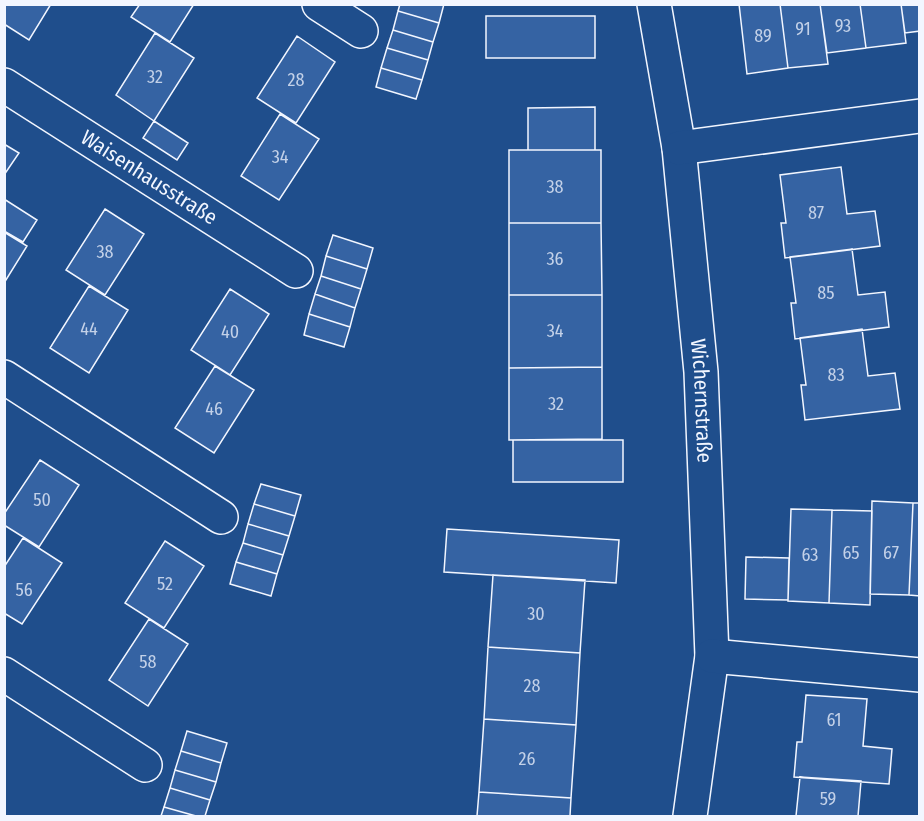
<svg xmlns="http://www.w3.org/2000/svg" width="924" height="821" font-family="'Fira Sans Condensed',sans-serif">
	<rect width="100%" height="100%" fill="#1f4e8c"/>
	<!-- building -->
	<path fill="#3563a3" stroke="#f2f6ff" stroke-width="1.5" d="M 4,4 L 51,4 L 29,40 L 4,24 Z
		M 140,4 L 194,4 L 170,42 L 131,17 Z
		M 400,4 L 444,4 L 439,23 L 398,11 Z
		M 739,4 L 780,4 L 788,68 L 747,74 Z
		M 780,4 L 820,4 L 828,64 L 788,68 Z
		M 820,4 L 860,4 L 866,48 L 827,53 Z
		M 860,4 L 901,4 L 906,43 L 866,48 Z
		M 901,4 L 920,4 L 920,31 L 905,33 Z
		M 398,11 L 439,23 L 433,42 L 393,30 Z
		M 486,16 L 595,16 L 595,58 L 486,58 Z
		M 393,30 L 433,42 L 428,60 L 387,48 Z
		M 155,33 L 194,58 L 154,121 L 116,95 Z
		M 297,36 L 335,62 L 296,123 L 257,98 Z
		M 387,48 L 428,60 L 422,80 L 381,68 Z
		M 381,68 L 422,80 L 416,99 L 376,87 Z
		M 595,107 L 595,150 L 528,150 L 528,108 Z
		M 280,114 L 319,139 L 279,200 L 241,176 Z
		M 154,121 L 188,143 L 177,160 L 143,138 Z
		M 4,144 L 19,153 L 4,175 Z
		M 509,150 L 601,150 L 601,223 L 509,223 Z
		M 841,167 L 847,214 L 875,211 L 880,246 L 785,258 L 781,223 L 786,223 L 780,175 Z
		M 4,199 L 37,220 L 23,242 L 4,231 Z
		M 105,209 L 144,234 L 105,295 L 66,270 Z
		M 509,223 L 601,223 L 602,295 L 509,295 Z
		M 4,232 L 27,246 L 4,283 Z
		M 333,235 L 373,248 L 367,269 L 326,256 Z
		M 852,249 L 858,295 L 885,292 L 889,327 L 795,339 L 791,303 L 796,303 L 790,257 Z
		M 326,256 L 367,269 L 361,289 L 321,276 Z
		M 321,276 L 361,289 L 355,308 L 315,294 Z
		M 89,286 L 128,310 L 89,373 L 50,348 Z
		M 230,289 L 269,314 L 230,375 L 191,350 Z
		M 315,294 L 355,308 L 350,327 L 309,314 Z
		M 509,295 L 602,295 L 602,367 L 509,368 Z
		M 309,314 L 350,327 L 344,347 L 304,335 Z
		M 862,329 L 868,376 L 895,373 L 900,409 L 805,420 L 801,385 L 806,385 L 800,338 Z
		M 215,366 L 254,390 L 214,453 L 175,428 Z
		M 602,367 L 602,439 L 509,440 L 509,368 Z
		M 513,440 L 623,440 L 623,482 L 513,482 Z
		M 40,460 L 79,485 L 39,547 L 4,525 L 4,514 Z
		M 261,484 L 301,495 L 295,516 L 254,504 Z
		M 872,501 L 913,503 L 909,595 L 870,594 Z
		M 913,503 L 920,503 L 920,596 L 909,595 Z
		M 254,504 L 295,516 L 289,536 L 248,524 Z
		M 791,509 L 832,510 L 829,603 L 788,601 Z
		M 832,510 L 872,511 L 870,605 L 829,603 Z
		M 248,524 L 289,536 L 283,555 L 243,543 Z
		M 447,529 L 619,540 L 616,583 L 444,572 Z
		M 23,538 L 62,563 L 22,624 L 4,613 L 4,567 Z
		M 165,541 L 204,566 L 164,628 L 125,603 Z
		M 243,543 L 283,555 L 277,574 L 236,562 Z
		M 746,557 L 789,558 L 788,600 L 745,599 Z
		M 236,562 L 277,574 L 271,596 L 230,584 Z
		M 493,575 L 585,580 L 580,653 L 488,647 Z
		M 149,619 L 188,644 L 148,706 L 109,680 Z
		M 488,647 L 580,653 L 576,725 L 484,719 Z
		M 806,695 L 867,699 L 863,746 L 892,749 L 889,784 L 794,777 L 797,742 L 802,742 Z
		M 484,719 L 576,725 L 571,798 L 479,792 Z
		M 187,731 L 227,743 L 221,763 L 181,751 Z
		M 181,751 L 221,763 L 216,782 L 175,770 Z
		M 175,770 L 216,782 L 210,800 L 170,788 Z
		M 800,777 L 861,781 L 858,816 L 796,816 Z
		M 170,788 L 210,800 L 205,816 L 196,816 L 164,807 Z
		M 479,792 L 571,798 L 570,816 L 477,816 Z
		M 164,807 L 196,816 L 161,816 Z"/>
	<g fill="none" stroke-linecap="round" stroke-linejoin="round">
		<!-- street casing -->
		<g stroke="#f2f6ff" stroke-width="36">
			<g id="street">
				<path d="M 319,4 L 361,31"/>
				<path id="s1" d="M 654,4 L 679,148 L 701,372 L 712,656 L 690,816"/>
				<path id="s2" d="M 4,85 L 296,271"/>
				<path d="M 679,148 L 920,116"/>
				<path d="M 4,377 L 221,517"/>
				<path d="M 712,656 L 920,675"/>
				<path d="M 4,674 L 145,765"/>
			</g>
		</g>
		<!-- street -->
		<use href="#street" stroke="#1f4e8c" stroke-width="33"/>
	</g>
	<g text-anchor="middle" stroke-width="4.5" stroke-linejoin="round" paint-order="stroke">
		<!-- number labels -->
		<g font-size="18" fill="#c3d1e8">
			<text x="843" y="32">93</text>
			<text x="803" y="35">91</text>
			<text x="763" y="42">89</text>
			<text x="155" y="83">32</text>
			<text x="296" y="86">28</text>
			<text x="280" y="163">34</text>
			<text x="555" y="193">38</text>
			<text x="816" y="219">87</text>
			<text x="105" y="258">38</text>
			<text x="555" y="265">36</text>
			<text x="826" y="299">85</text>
			<text x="89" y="335">44</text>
			<text x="555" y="337">34</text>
			<text x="230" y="338">40</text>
			<text x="836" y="381">83</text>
			<text x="556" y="410">32</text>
			<text x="214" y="415">46</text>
			<text x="42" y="506">50</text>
			<text x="851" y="559">65</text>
			<text x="891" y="559">67</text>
			<text x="810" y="561">63</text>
			<text x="165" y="590">52</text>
			<text x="24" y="596">56</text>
			<text x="536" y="620">30</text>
			<text x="148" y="668">58</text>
			<text x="532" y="692">28</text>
			<text x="834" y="726">61</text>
			<text x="527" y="765">26</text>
			<text x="828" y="805">59</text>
		</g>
		<!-- street labels -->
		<g font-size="21" fill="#f2f6ff" stroke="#1f4e8c">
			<text dy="7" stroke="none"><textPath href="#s2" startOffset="172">Waisenhausstraße</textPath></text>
			<text dy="7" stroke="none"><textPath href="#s1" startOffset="400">Wichernstraße</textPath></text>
		</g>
	</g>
	<!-- border -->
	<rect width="924" height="821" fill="none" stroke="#f2f6ff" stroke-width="12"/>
</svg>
